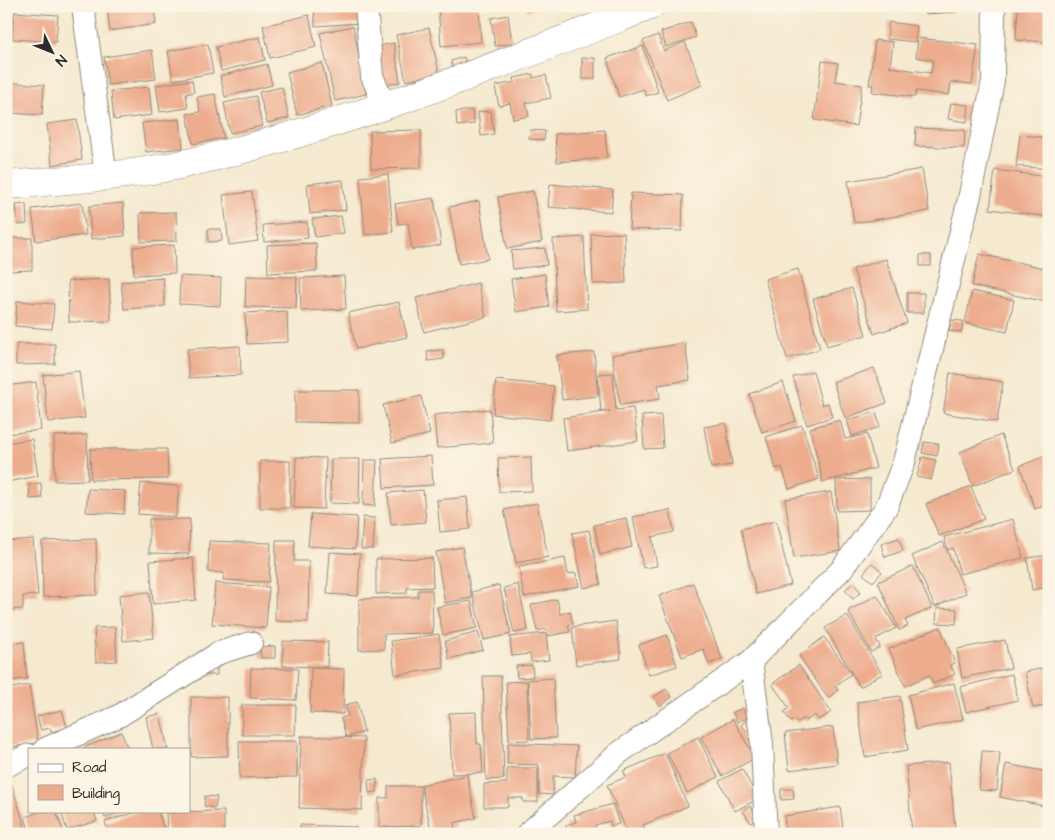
<svg xmlns="http://www.w3.org/2000/svg" width="1055" height="840" font-family="'Architects Daughter',sans-serif">
	<rect width="100%" height="100%" fill="#fcf5e5"/>
	<filter id="ink" filterUnits="userSpaceOnUse"><feTurbulence type="fractalNoise" baseFrequency=".02" numOctaves="2"/><feDisplacementMap in="SourceGraphic" scale="10" xChannelSelector="R" yChannelSelector="G"/><feConvolveMatrix kernelMatrix="1 2 1 2 8 2 1 2 1" color-interpolation-filters="sRGB"/></filter>
	<filter id="wash" filterUnits="userSpaceOnUse"><feTurbulence type="fractalNoise" baseFrequency=".0096" numOctaves="4" result="noise"/><feDisplacementMap in="SourceGraphic" scale="20" xChannelSelector="R" yChannelSelector="G"/><feGaussianBlur stdDeviation="1.12" result="paint"/><feColorMatrix in="noise" values="0 0 0 0 0 0 0 0 0 0 0 0 0 0 0 0 0 1.4 0 .05"/><feComposite in="paint" operator="in"/></filter>
	<g filter="url(#wash)">
		<rect width="100%" height="100%" fill="#f5e9cf"/>
		<g id="blocks">
			<!-- building -->
			<path fill="#edac8d" d="M 107,6 L 154,6 L 156,24 L 110,31 Z
				M 169,6 L 183,6 L 183,7 L 170,10 Z
				M 314,6 L 360,6 L 361,23 L 315,26 Z
				M 371,6 L 415,6 L 415,8 L 372,12 Z
				M 438,6 L 479,6 L 481,42 L 441,46 Z
				M 526,6 L 551,6 L 551,7 L 527,11 Z
				M 924,6 L 956,6 L 956,12 L 925,14 Z
				M 1018,6 L 1049,6 L 1049,42 L 1016,40 Z
				M 6,12 L 10,12 L 9,40 L 6,40 Z
				M 14,12 L 58,15 L 56,42 L 12,39 Z
				M 309,15 L 316,47 L 270,58 L 263,26 Z
				M 508,15 L 512,43 L 495,46 L 491,18 Z
				M 691,22 L 696,37 L 666,47 L 661,32 Z
				M 889,22 L 917,26 L 915,42 L 887,39 Z
				M 353,26 L 366,94 L 335,101 L 320,33 Z
				M 429,28 L 439,73 L 406,81 L 396,35 Z
				M 658,35 L 664,51 L 685,42 L 702,85 L 667,100 L 643,41 Z
				M 260,37 L 265,60 L 221,71 L 216,47 Z
				M 918,38 L 978,45 L 972,84 L 951,82 L 949,95 L 916,91 L 915,97 L 872,92 L 873,85 L 869,85 L 875,40 L 893,42 L 890,67 L 931,73 L 933,60 L 916,57 Z
				M 394,43 L 400,82 L 381,85 L 374,47 Z
				M 208,44 L 213,73 L 173,80 L 168,51 Z
				M 643,46 L 658,92 L 646,96 L 644,89 L 619,97 L 607,58 Z
				M 152,50 L 156,79 L 108,85 L 104,57 Z
				M 464,57 L 467,68 L 454,72 L 451,61 Z
				M 582,58 L 595,58 L 595,79 L 582,79 Z
				M 822,61 L 838,63 L 835,81 L 862,85 L 856,126 L 814,120 Z
				M 322,63 L 332,106 L 297,115 L 287,72 Z
				M 267,64 L 272,85 L 225,97 L 220,76 Z
				M 533,74 L 533,78 L 546,75 L 551,98 L 526,103 L 529,116 L 513,119 L 510,103 L 499,106 L 495,86 L 515,82 L 514,78 Z
				M 192,80 L 194,92 L 186,94 L 188,108 L 160,112 L 156,85 Z
				M 6,82 L 44,85 L 42,115 L 6,113 Z
				M 149,87 L 152,115 L 114,120 L 111,91 Z
				M 282,87 L 289,118 L 267,123 L 259,92 Z
				M 215,94 L 224,138 L 193,144 L 187,114 L 200,112 L 197,97 Z
				M 256,96 L 262,126 L 230,133 L 224,103 Z
				M 951,103 L 969,105 L 967,122 L 948,119 Z
				M 472,110 L 474,124 L 457,126 L 456,112 Z
				M 491,111 L 494,134 L 481,136 L 478,112 Z
				M 180,119 L 183,148 L 146,152 L 142,123 Z
				M 77,120 L 82,160 L 52,165 L 47,124 Z
				M 916,128 L 965,130 L 964,148 L 915,146 Z
				M 421,130 L 421,168 L 371,169 L 370,131 Z
				M 530,130 L 545,131 L 544,140 L 529,139 Z
				M 605,130 L 607,158 L 557,162 L 555,134 Z
				M 1020,135 L 1049,138 L 1049,169 L 1016,166 Z
				M 922,169 L 929,211 L 854,223 L 848,181 Z
				M 995,170 L 1049,177 L 1049,217 L 990,209 Z
				M 388,174 L 393,232 L 365,235 L 360,177 Z
				M 343,180 L 346,210 L 310,214 L 307,184 Z
				M 550,184 L 613,190 L 611,212 L 548,207 Z
				M 533,191 L 542,242 L 507,249 L 498,197 Z
				M 252,192 L 258,241 L 229,245 L 223,195 Z
				M 631,193 L 683,195 L 682,231 L 629,229 Z
				M 434,198 L 441,245 L 412,250 L 408,223 L 398,224 L 395,204 Z
				M 479,201 L 488,259 L 459,264 L 449,207 Z
				M 82,203 L 86,235 L 36,241 L 32,209 Z
				M 123,203 L 125,236 L 91,239 L 89,206 Z
				M 26,204 L 27,224 L 18,225 L 16,205 Z
				M 176,212 L 177,241 L 141,242 L 140,213 Z
				M 341,216 L 344,233 L 315,237 L 312,219 Z
				M 307,222 L 308,238 L 264,242 L 263,225 Z
				M 208,229 L 221,229 L 222,241 L 208,242 Z
				M 624,233 L 626,283 L 593,284 L 591,234 Z
				M 584,237 L 587,309 L 556,311 L 553,239 Z
				M 9,238 L 32,238 L 32,270 L 9,271 Z
				M 316,243 L 317,271 L 268,273 L 267,245 Z
				M 174,245 L 175,273 L 134,275 L 133,247 Z
				M 545,248 L 547,265 L 513,269 L 511,251 Z
				M 979,254 L 1049,269 L 1047,302 L 972,286 Z
				M 920,255 L 931,255 L 931,266 L 920,266 Z
				M 886,259 L 907,323 L 874,334 L 853,269 Z
				M 798,269 L 820,349 L 787,359 L 765,279 Z
				M 545,274 L 549,307 L 516,312 L 511,279 Z
				M 180,276 L 221,278 L 220,306 L 179,304 Z
				M 246,276 L 297,277 L 296,308 L 245,307 Z
				M 344,276 L 346,309 L 301,311 L 300,278 Z
				M 163,278 L 165,306 L 124,309 L 121,282 Z
				M 109,279 L 111,321 L 69,322 L 68,281 Z
				M 478,283 L 486,317 L 424,332 L 416,298 Z
				M 852,288 L 866,335 L 827,346 L 813,299 Z
				M 972,291 L 1014,300 L 1007,332 L 965,323 Z
				M 907,293 L 924,293 L 924,313 L 907,313 Z
				M 17,301 L 54,304 L 52,329 L 15,326 Z
				M 399,302 L 407,337 L 356,349 L 348,313 Z
				M 287,311 L 288,342 L 247,344 L 245,313 Z
				M 951,320 L 963,321 L 962,332 L 949,331 Z
				M 685,343 L 690,380 L 658,385 L 660,399 L 620,405 L 612,355 Z
				M 16,344 L 55,344 L 55,364 L 16,365 Z
				M 240,346 L 241,375 L 189,378 L 187,349 Z
				M 443,350 L 444,359 L 428,361 L 427,351 Z
				M 594,352 L 598,396 L 562,400 L 557,355 Z
				M 874,368 L 887,403 L 845,418 L 833,382 Z
				M 79,371 L 85,418 L 48,422 L 43,375 Z
				M 813,371 L 822,405 L 828,403 L 832,417 L 807,425 L 793,377 Z
				M 613,373 L 616,410 L 633,408 L 638,441 L 567,451 L 563,418 L 610,411 L 601,412 L 598,374 Z
				M 950,373 L 1003,382 L 997,422 L 943,413 Z
				M 496,380 L 554,386 L 550,420 L 493,414 Z
				M 36,382 L 41,430 L 6,434 L 6,386 Z
				M 783,382 L 796,421 L 762,432 L 749,394 Z
				M 295,390 L 359,390 L 359,423 L 295,422 Z
				M 421,396 L 430,434 L 392,443 L 383,405 Z
				M 490,409 L 493,443 L 437,448 L 434,415 Z
				M 876,412 L 880,427 L 852,436 L 847,420 Z
				M 661,415 L 663,448 L 644,449 L 642,416 Z
				M 840,420 L 845,439 L 867,434 L 876,468 L 823,482 L 810,428 Z
				M 726,423 L 732,465 L 711,468 L 704,427 Z
				M 802,425 L 819,479 L 789,489 L 782,467 L 776,469 L 766,437 Z
				M 87,435 L 88,480 L 55,481 L 54,436 Z
				M 1001,435 L 1015,469 L 973,486 L 960,452 Z
				M 32,439 L 38,476 L 7,482 L 6,443 Z
				M 924,442 L 939,444 L 937,456 L 922,453 Z
				M 90,449 L 167,449 L 168,479 L 91,480 Z
				M 431,456 L 433,485 L 384,488 L 382,459 Z
				M 1045,456 L 1049,467 L 1049,504 L 1035,509 L 1020,466 Z
				M 296,457 L 326,458 L 324,509 L 294,508 Z
				M 531,457 L 532,491 L 499,492 L 498,458 Z
				M 922,457 L 936,460 L 931,480 L 917,477 Z
				M 331,459 L 360,459 L 359,504 L 330,503 Z
				M 364,460 L 377,460 L 375,506 L 363,505 Z
				M 260,461 L 290,461 L 290,508 L 260,508 Z
				M 870,479 L 870,510 L 837,511 L 836,480 Z
				M 41,483 L 42,498 L 30,499 L 29,484 Z
				M 141,483 L 179,486 L 176,517 L 138,514 Z
				M 971,486 L 984,519 L 939,536 L 926,504 Z
				M 88,489 L 125,491 L 124,514 L 86,512 Z
				M 423,490 L 426,522 L 391,525 L 388,493 Z
				M 831,492 L 840,551 L 794,558 L 785,499 Z
				M 467,497 L 470,529 L 440,532 L 437,500 Z
				M 537,503 L 548,557 L 516,563 L 504,510 Z
				M 670,510 L 674,532 L 652,537 L 657,566 L 643,568 L 633,517 Z
				M 311,514 L 357,517 L 355,549 L 308,546 Z
				M 363,517 L 375,518 L 373,549 L 361,549 Z
				M 626,518 L 632,547 L 600,555 L 594,525 Z
				M 149,519 L 190,519 L 189,554 L 149,553 Z
				M 1013,519 L 1023,558 L 960,574 L 953,548 L 948,550 L 944,537 Z
				M 776,521 L 791,585 L 756,594 L 741,529 Z
				M 589,530 L 601,584 L 584,588 L 572,533 Z
				M 899,538 L 903,551 L 885,557 L 881,544 Z
				M 33,539 L 38,595 L 23,596 L 23,609 L 6,610 L 6,541 Z
				M 96,539 L 97,595 L 43,597 L 42,541 Z
				M 276,540 L 295,540 L 294,561 L 309,561 L 308,622 L 275,621 Z
				M 209,541 L 271,543 L 269,582 L 223,580 L 224,573 L 208,572 Z
				M 943,542 L 966,593 L 935,607 L 912,556 Z
				M 462,547 L 472,598 L 445,603 L 436,552 Z
				M 330,552 L 360,554 L 358,596 L 327,594 Z
				M 1049,555 L 1049,587 L 1032,590 L 1027,558 Z
				M 193,558 L 196,600 L 153,604 L 150,561 Z
				M 432,558 L 433,587 L 407,588 L 407,593 L 376,594 L 376,559 Z
				M 565,558 L 568,574 L 576,573 L 579,586 L 524,597 L 519,567 Z
				M 872,563 L 882,572 L 873,582 L 863,574 Z
				M 913,566 L 932,608 L 905,620 L 908,626 L 899,630 L 878,582 Z
				M 215,583 L 269,587 L 266,628 L 212,624 Z
				M 693,583 L 722,659 L 709,664 L 703,649 L 682,657 L 659,596 Z
				M 853,583 L 861,592 L 853,599 L 845,590 Z
				M 518,584 L 528,630 L 514,633 L 504,588 Z
				M 499,585 L 511,634 L 484,640 L 472,592 Z
				M 418,590 L 432,590 L 433,633 L 384,634 L 384,649 L 359,650 L 359,599 L 418,597 Z
				M 149,592 L 154,638 L 123,641 L 119,595 Z
				M 877,595 L 896,628 L 876,639 L 880,647 L 871,652 L 848,611 Z
				M 557,599 L 560,614 L 570,611 L 573,624 L 568,625 L 570,632 L 548,636 L 547,629 L 537,631 L 531,605 Z
				M 471,601 L 477,628 L 443,635 L 437,607 Z
				M 937,608 L 957,609 L 956,624 L 936,623 Z
				M 847,615 L 882,674 L 860,687 L 825,628 Z
				M 616,621 L 621,659 L 576,665 L 572,627 Z
				M 115,627 L 117,661 L 96,662 L 94,628 Z
				M 940,627 L 955,663 L 950,665 L 955,674 L 933,684 L 929,675 L 905,686 L 889,649 Z
				M 478,632 L 483,650 L 449,659 L 445,641 Z
				M 546,633 L 549,660 L 531,662 L 530,654 L 512,656 L 510,637 Z
				M 439,634 L 444,668 L 395,675 L 391,641 Z
				M 667,635 L 677,666 L 649,675 L 639,645 Z
				M 824,637 L 851,674 L 835,686 L 838,690 L 828,698 L 799,656 Z
				M 1005,640 L 1011,668 L 962,678 L 957,649 Z
				M 283,641 L 328,642 L 327,667 L 283,666 Z
				M 24,642 L 27,679 L 6,681 L 6,644 Z
				M 275,646 L 275,658 L 261,658 L 260,647 Z
				M 532,665 L 533,677 L 517,678 L 516,666 Z
				M 799,665 L 831,712 L 819,720 L 815,715 L 806,721 L 804,718 L 797,723 L 794,719 L 791,722 L 784,712 L 789,708 L 772,684 Z
				M 206,667 L 217,668 L 217,675 L 205,675 Z
				M 1049,667 L 1049,705 L 1033,708 L 1025,672 Z
				M 251,668 L 298,669 L 296,700 L 250,698 Z
				M 311,668 L 344,669 L 343,714 L 310,713 Z
				M 1012,674 L 1018,700 L 966,712 L 960,687 Z
				M 483,676 L 501,676 L 504,779 L 486,780 Z
				M 553,678 L 556,738 L 531,739 L 528,680 Z
				M 527,681 L 529,740 L 509,741 L 506,682 Z
				M 954,683 L 963,719 L 916,730 L 908,695 Z
				M 29,685 L 38,743 L 6,748 L 6,689 Z
				M 666,689 L 672,697 L 660,706 L 654,697 Z
				M 900,696 L 908,750 L 865,757 L 857,702 Z
				M 191,697 L 228,697 L 228,756 L 191,757 Z
				M 357,702 L 364,732 L 346,737 L 341,718 L 348,716 L 345,705 Z
				M 242,705 L 296,705 L 295,735 L 242,735 Z
				M 743,708 L 747,718 L 737,722 L 733,712 Z
				M 62,710 L 67,728 L 51,732 L 50,728 L 41,730 L 37,716 Z
				M 476,712 L 477,744 L 481,744 L 483,773 L 452,774 L 449,713 Z
				M 160,714 L 168,749 L 153,749 L 146,717 Z
				M 733,719 L 755,758 L 722,776 L 701,737 Z
				M 746,720 L 752,726 L 747,731 L 741,725 Z
				M 833,727 L 837,764 L 789,770 L 785,733 Z
				M 121,732 L 128,749 L 81,749 Z
				M 301,736 L 364,738 L 362,810 L 299,808 Z
				M 698,737 L 718,777 L 687,793 L 667,753 Z
				M 239,741 L 297,741 L 297,777 L 240,778 Z
				M 508,743 L 577,746 L 575,777 L 553,776 L 553,795 L 539,794 L 539,765 L 507,764 Z
				M 982,751 L 1000,752 L 997,791 L 979,790 Z
				M 665,753 L 688,806 L 643,825 L 645,829 L 628,834 L 607,785 L 626,777 L 623,771 Z
				M 949,762 L 955,830 L 912,834 L 906,766 Z
				M 1006,764 L 1049,772 L 1049,807 L 1000,797 Z
				M 507,768 L 538,768 L 538,802 L 523,802 L 523,798 L 508,798 L 508,807 L 484,807 L 484,784 L 507,783 Z
				M 742,769 L 758,799 L 735,811 L 719,781 Z
				M 467,775 L 476,818 L 454,823 L 455,830 L 432,834 L 421,785 Z
				M 377,779 L 377,792 L 369,793 L 368,780 Z
				M 11,782 L 26,830 L 6,834 L 6,784 Z
				M 388,786 L 421,786 L 421,826 L 379,827 L 379,798 L 388,798 Z
				M 781,789 L 793,789 L 794,799 L 781,800 Z
				M 205,796 L 217,797 L 215,808 L 204,806 Z
				M 613,804 L 619,824 L 611,826 L 610,821 L 595,825 L 597,834 L 568,834 L 566,825 L 576,822 L 574,815 Z
				M 750,806 L 758,818 L 751,823 L 743,811 Z
				M 840,807 L 844,834 L 786,834 L 784,816 Z
				M 42,811 L 56,811 L 64,834 L 30,834 L 25,817 Z
				M 61,811 L 94,811 L 97,821 L 67,830 Z
				M 102,811 L 122,811 L 105,818 Z
				M 140,811 L 158,811 L 165,834 L 109,834 L 105,822 Z
				M 224,811 L 224,834 L 167,834 L 166,812 Z
				M 300,825 L 356,827 L 356,834 L 300,834 Z
				M 95,828 L 97,834 L 80,834 Z
				M 464,830 L 465,834 L 449,834 L 449,833 Z
				M 620,830 L 621,834 L 608,834 L 608,833 Z"/>
		</g>
	</g>
	<g filter="url(#ink)">
		<use href="#blocks" fill-opacity="0" stroke="#908a7d" stroke-width="1"/>
		<g fill="none" stroke-linecap="round" stroke-linejoin="round">
			<!-- minor casing -->
			<g stroke="#908a7d" stroke-width="24">
				<path id="minor" d="M 83,6 L 106,177
					M 366,6 L 372,76 L 384,105
					M 751,661 L 762,744 L 766,834
					M 45,749 L 119,716 L 219,653 L 251,643
					M 6,766 L 29,755
					M 527,834 L 619,753 L 751,661 L 841,570 L 886,508 L 904,462 L 970,195 L 993,81 L 994,6"/>
			</g>
			<!-- tertiary casing -->
			<g stroke="#908a7d" stroke-width="29">
				<path id="tertiary" d="M 6,185 C 64,180 122,177 179,165 C 340,129 496,66 650,6"/>
			</g>
			<!-- minor -->
			<use href="#minor" stroke="#fff" stroke-width="22"/>
			<!-- tertiary -->
			<use href="#tertiary" stroke="#fff" stroke-width="28"/>
		</g>
	</g>
	<!-- margin -->
	<rect width="1055" height="840" fill="none" stroke="#fcf5e5" stroke-width="25"/>
	<!-- legend -->
	<rect x="28" y="748" width="162" height="65" fill="#fcf5e5" stroke="#a8a49b"/>
	<rect x="38" y="764" width="25" height="8" fill="#ffffff" stroke="#a8a49b"/>
	<text x="72" y="772" font-size="15" fill="#2b2b2b">Road</text>
	<rect x="38" y="785" width="25" height="15" fill="#edac8d" stroke="#a8a49b"/>
	<text x="72" y="798" font-size="15" fill="#2b2b2b">Building</text>
	<!-- north arrow -->
	<g transform="translate(52 52) rotate(133)" stroke="#fcf5e5" stroke-width="4" paint-order="stroke">
	<path d="M0-4L9 19L0 12L-9 19Z" fill="#2b2b2b"/>
	<text y="-8" font-size="14" font-weight="bold" text-anchor="middle" fill="#2b2b2b">N</text>
	</g>
</svg>
